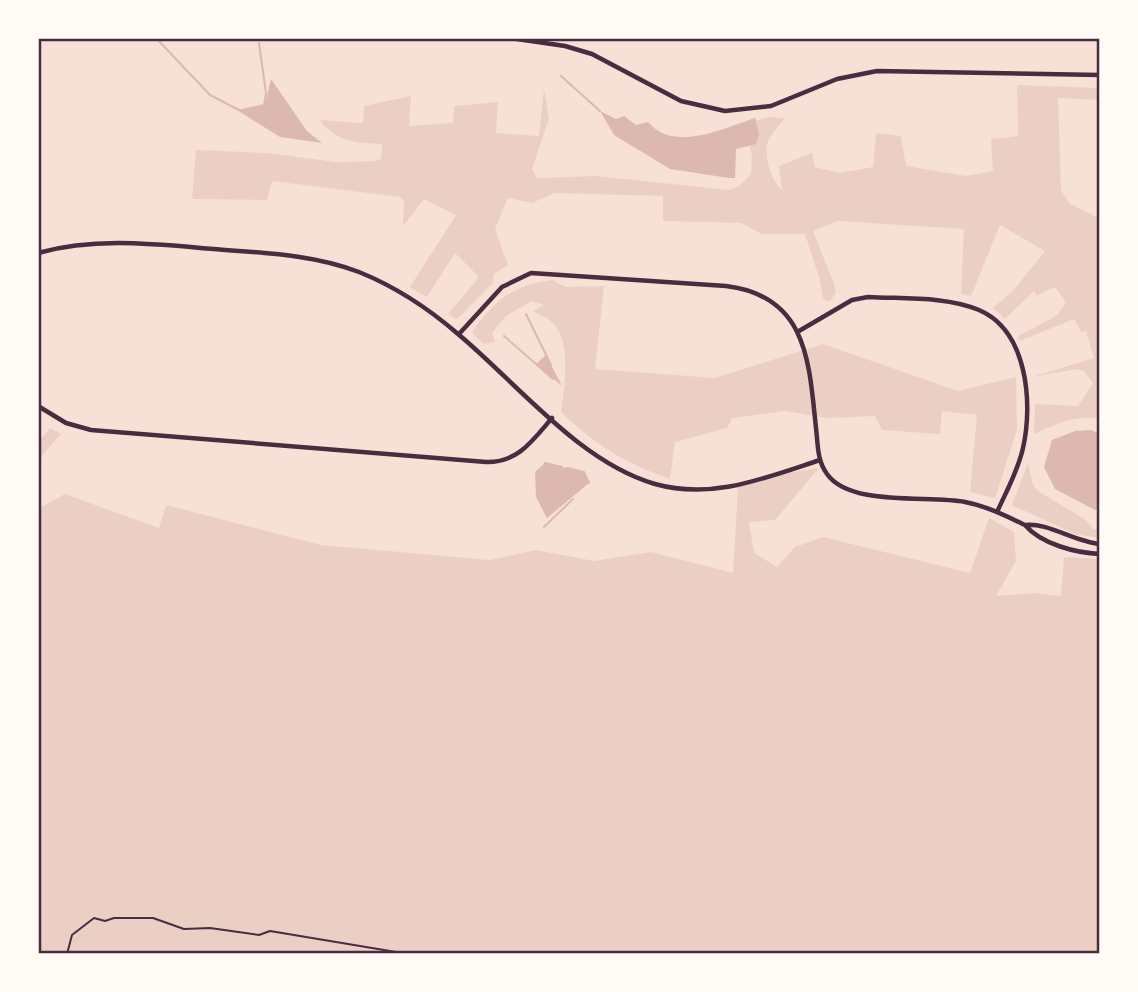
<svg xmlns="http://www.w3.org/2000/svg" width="1138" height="992" font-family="Jost,sans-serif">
	<rect width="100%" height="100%" fill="#f7e1d7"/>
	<!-- green -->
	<path fill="#ebcfc5" d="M 1017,85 L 1099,88 L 1099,100 L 1058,98 L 1061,190 L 1069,203 L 1099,218 L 1099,419 C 1075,415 1056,424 1034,434 L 1035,404 L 1078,406 L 1093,383 L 1084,371 L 1077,369 L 1032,377 L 1094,358 L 1086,331 L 1081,332 L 1074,319 L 1020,341 L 1018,336 L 1056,316 L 1066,303 L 1055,287 L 1037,296 L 1034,291 L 1005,319 L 993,308 L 1013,291 L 1045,251 L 1000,225 L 971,296 L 961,294 L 964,229 L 837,221 L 813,231 L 834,284 L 836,292 L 830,302 L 823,299 L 820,280 L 805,234 L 762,234 L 741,223 L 663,221 L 663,196 L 555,193 L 532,203 L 508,198 L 495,229 L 508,265 L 494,274 L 493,283 L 457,319 L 448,314 L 479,277 L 455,253 L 427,297 L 410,287 L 456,215 L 424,199 L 403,226 L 404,201 L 400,197 L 272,181 L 267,200 L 192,199 L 196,150 L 267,153 L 336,162 L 376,161 L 381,159 L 382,144 C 356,143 335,142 320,120 L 363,123 L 364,106 L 411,96 L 409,126 L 453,123 L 454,106 L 498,102 L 496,133 L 539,136 L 544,89 L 549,119 L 532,169 L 537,178 L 596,176 L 729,190 L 739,186 L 751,174 L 752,155 L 743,125 L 768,117 L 785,118 C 780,125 771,134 768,141 C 763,156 771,180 782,190 L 779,166 L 812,153 L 815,167 L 840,173 L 873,167 L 876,133 L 901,136 L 906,166 L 966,176 L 993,171 L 991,139 L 1018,136 Z
		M 552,280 L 566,287 L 604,286 L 595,369 L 715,378 L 823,344 L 958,391 L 1016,377 L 1017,430 L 995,498 L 970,492 L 977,415 L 942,411 L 940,434 L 882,430 L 875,416 L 827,418 L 785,411 L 732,418 L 727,428 L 675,442 L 670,479 C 623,462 597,446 561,412 C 564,389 572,341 553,323 C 548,318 539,315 533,311 L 544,305 L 532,301 L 506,316 L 492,333 L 495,342 L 483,344 L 472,332 C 494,300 514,285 552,280 Z
		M 50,428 L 61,434 L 39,459 L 39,441 Z
		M 1028,463 L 1033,485 L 1038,491 L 1086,520 L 1093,529 L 1099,529 L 1099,538 L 1075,534 L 1012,505 Z
		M 819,468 L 775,520 L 749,522 L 754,553 L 777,567 L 795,547 L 823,537 L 970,573 L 989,518 L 1014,532 L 1016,561 L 996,596 L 1034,593 L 1061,596 L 1064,557 L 1099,559 L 1099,953 L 39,954 L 39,508 L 65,494 L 159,528 L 166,505 L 321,545 L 490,560 L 536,550 L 594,561 L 651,552 L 733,573 L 738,486 L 780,474 Z"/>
	<!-- water -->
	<path fill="#dcb8b0" d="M 271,79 L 307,131 L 322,143 L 280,137 L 237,110 L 265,104 Z
		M 600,111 L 616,119 L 624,116 L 636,125 L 648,122 C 674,153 724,128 755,118 L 759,134 L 756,144 L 736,149 L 735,178 L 729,178 L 670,169 L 614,135 Z
		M 546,355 L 562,386 L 536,364 Z
		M 1091,430 L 1100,434 L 1099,509 L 1095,510 L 1055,489 L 1044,467 L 1052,440 L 1075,431 Z
		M 545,463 L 584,472 L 589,483 L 547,518 L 536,497 L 535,472 Z"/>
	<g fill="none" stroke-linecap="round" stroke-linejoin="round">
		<!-- stream -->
		<path stroke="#dcb8b0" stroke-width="2" d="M 156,38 L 210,95 L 239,110
			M 259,43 L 266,93 L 264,105
			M 561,76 L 600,111
			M 526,314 L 551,365
			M 504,336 L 553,379
			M 545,463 L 562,467
			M 567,468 L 584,472 L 589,483
			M 544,527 L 573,499"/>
		<!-- path -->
		<path stroke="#4a2c40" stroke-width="2" d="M 67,954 L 72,935 L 94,918 L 105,921 L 114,918 L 153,918 L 184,929 L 210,928 L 259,935 L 270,931 L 408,954"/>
		<!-- minor -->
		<path stroke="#4a2c40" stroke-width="4.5" d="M 510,38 L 565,46 L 592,54 L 681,101 L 725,111 L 771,106 L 837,79 L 877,71 L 1100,75
			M 38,253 C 96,237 154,244 213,249 C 262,253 312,254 359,272 C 396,287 428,308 458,334 C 517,383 579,462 655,484 C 712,500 765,478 820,460
			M 799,331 L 852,300 L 868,297 C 903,299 946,296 979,310 C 1028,331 1033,404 1023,448 C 1018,471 1006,492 997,512
			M 459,334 L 502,287 L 531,273 L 726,286 C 808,296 809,363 816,428 C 818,444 817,461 827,474 C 850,507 929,495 965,502 C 986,506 1006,516 1025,525
			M 38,406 L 66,423 L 91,430 L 486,462 C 518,463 533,440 552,418
			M 1100,544 C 1075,542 1047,522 1025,525 C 1041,544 1076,553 1100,554"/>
	</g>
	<!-- border -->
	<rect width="1138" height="992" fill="none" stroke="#fffaf5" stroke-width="80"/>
	<rect x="40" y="40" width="1058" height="912" fill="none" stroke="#4a2c40" stroke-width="2.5"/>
</svg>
